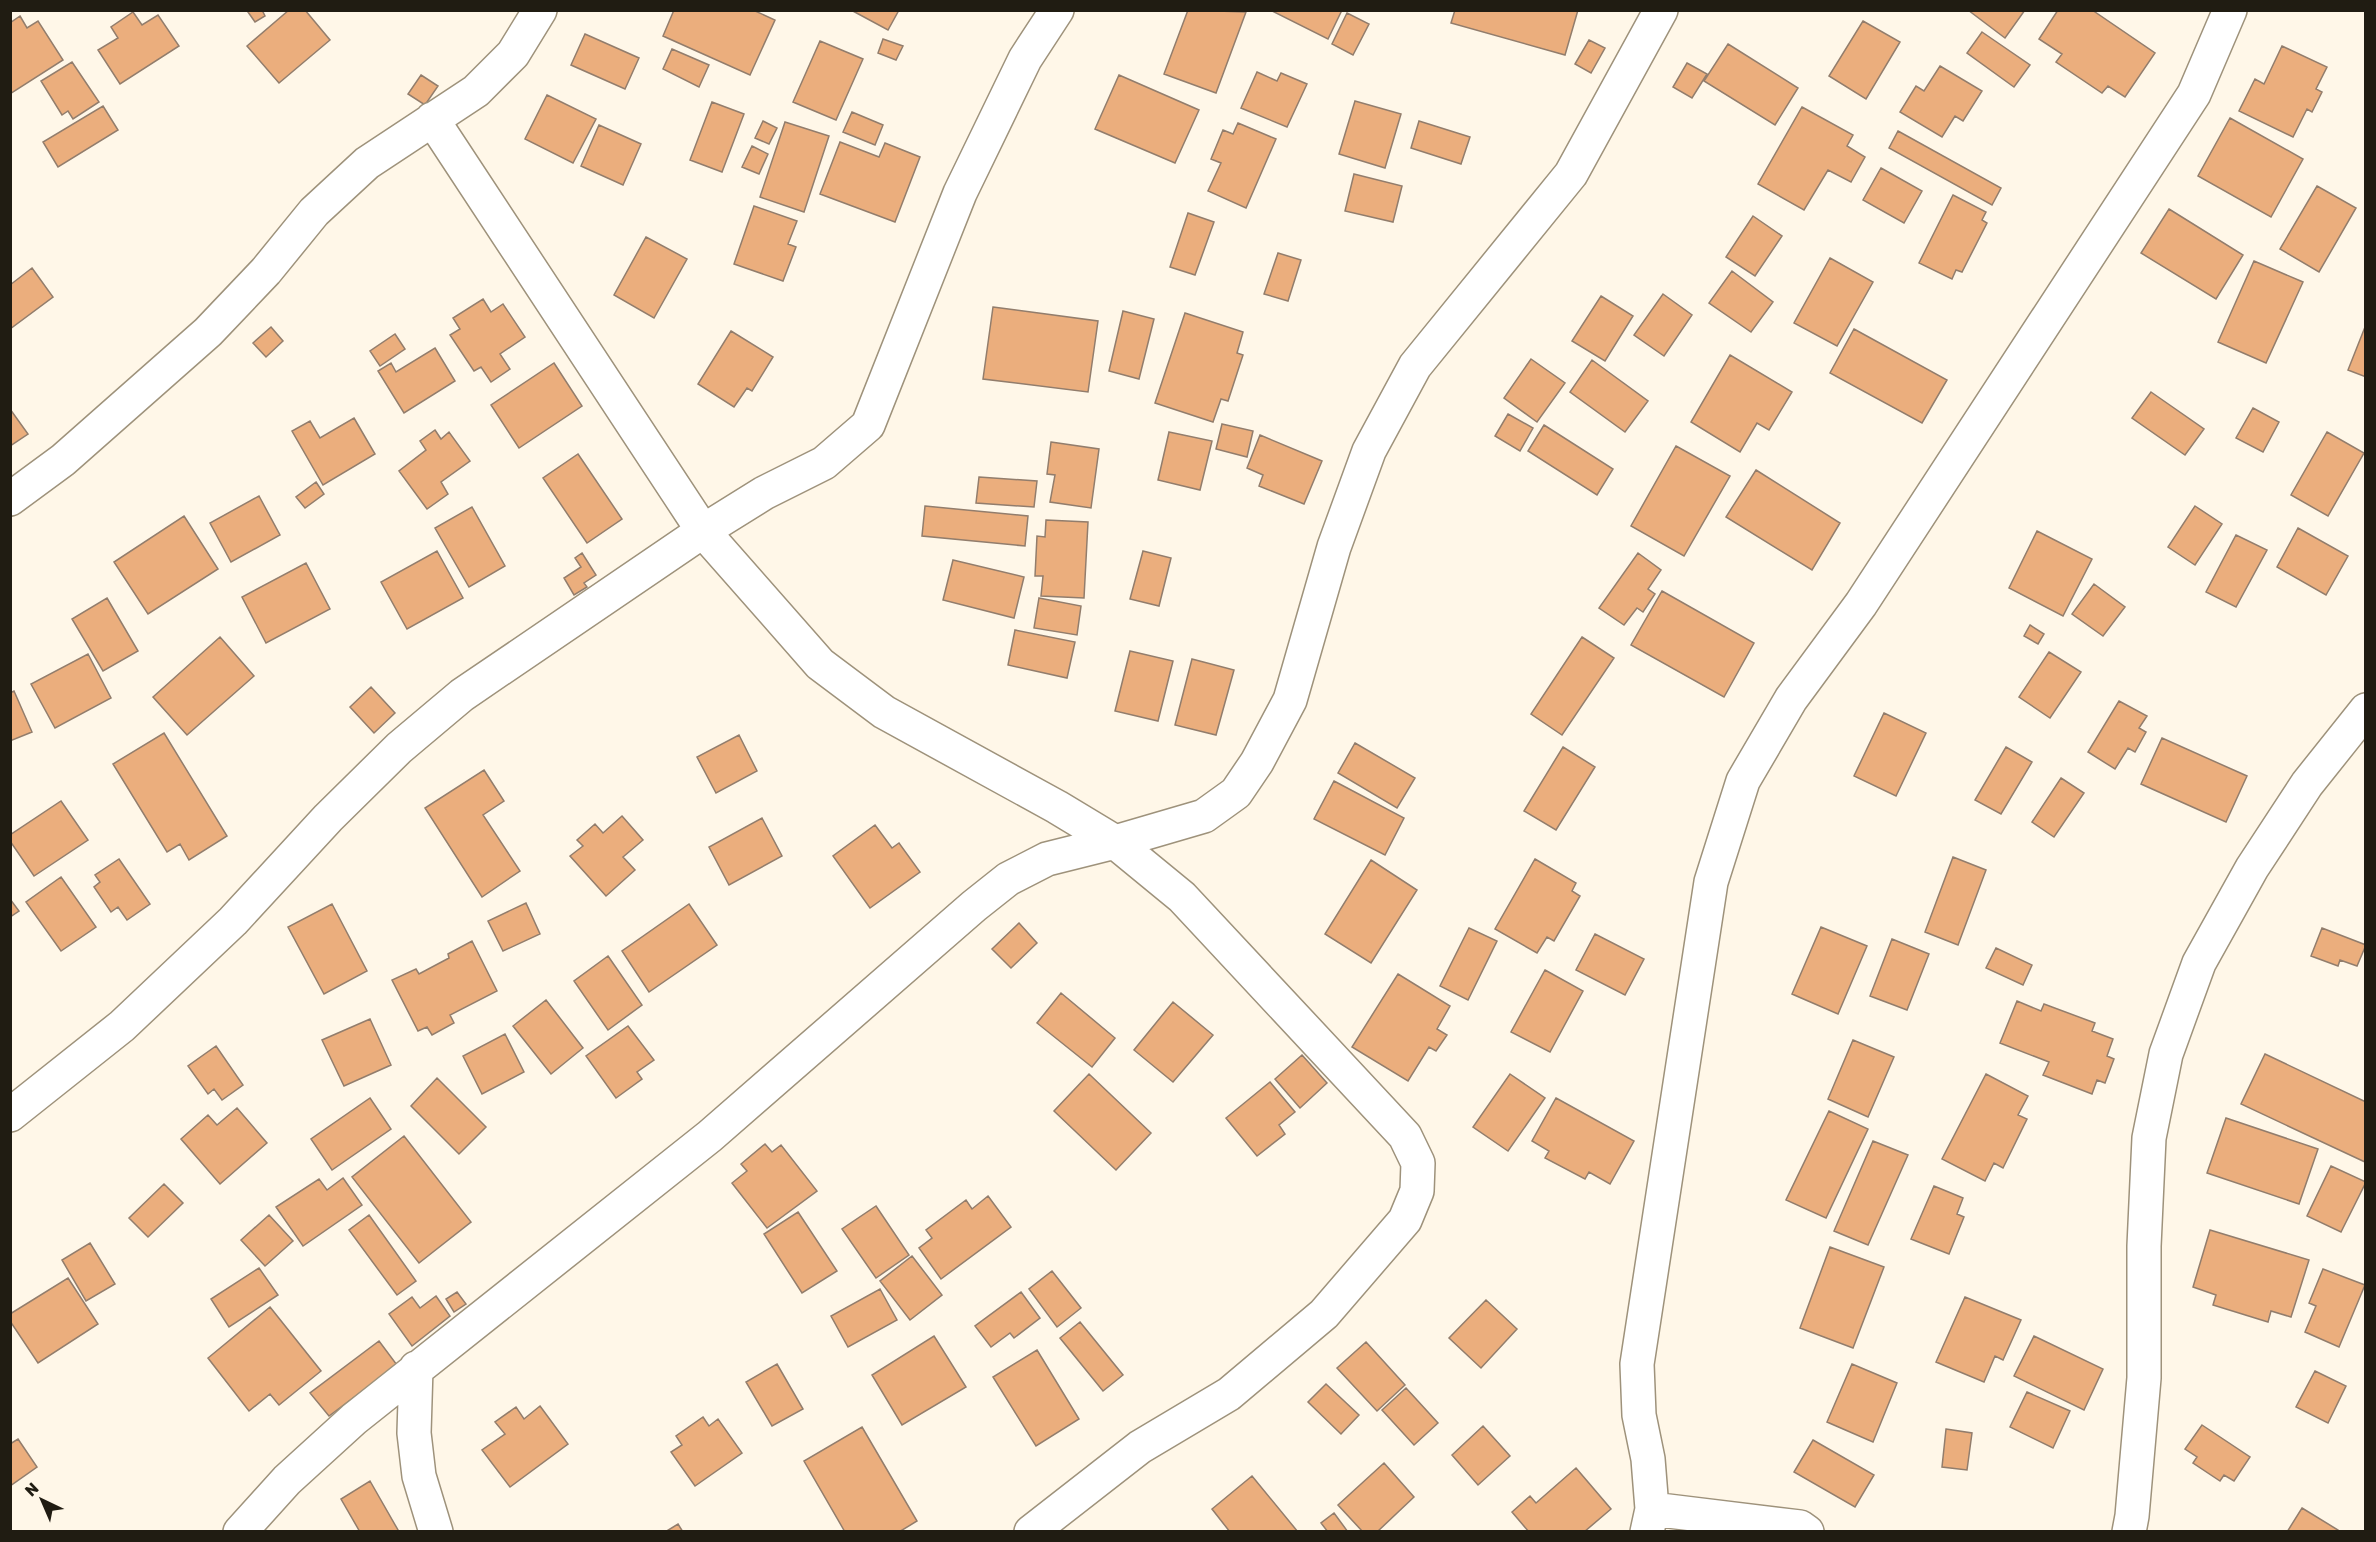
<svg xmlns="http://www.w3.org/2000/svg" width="2376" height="1542" font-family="Rubik,sans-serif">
	<rect width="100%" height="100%" fill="#fff7e8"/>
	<!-- building -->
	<path fill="#ebae7d" stroke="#927d6c" stroke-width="1.5" d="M 250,10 L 262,10 L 265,16 L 255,22 L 248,12 Z
		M 289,10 L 305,10 L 330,40 L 279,83 L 247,46 Z
		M 674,10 L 753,10 L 775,20 L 750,75 L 663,36 Z
		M 851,10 L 899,10 L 888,30 Z
		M 1188,10 L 1246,12 L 1216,93 L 1164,74 Z
		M 1270,10 L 1342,10 L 1328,39 Z
		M 1455,10 L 1578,10 L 1565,55 L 1451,23 Z
		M 1968,10 L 2025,10 L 2005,38 Z
		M 2058,10 L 2092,10 L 2155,53 L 2125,97 L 2108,86 L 2102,93 L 2056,62 L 2062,54 L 2039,39 Z
		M 133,12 L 142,25 L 158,15 L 179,46 L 120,84 L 98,50 L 118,38 L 111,27 Z
		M 1347,13 L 1369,24 L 1353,55 L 1332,44 Z
		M 20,16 L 27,28 L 38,21 L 63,60 L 10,94 L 10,23 Z
		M 1863,21 L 1900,42 L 1866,99 L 1829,76 Z
		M 1982,32 L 2030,65 L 2014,87 L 1967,53 Z
		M 585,34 L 639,58 L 625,89 L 571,65 Z
		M 883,39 L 903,46 L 896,60 L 878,53 Z
		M 1589,40 L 1605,48 L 1591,73 L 1575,64 Z
		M 820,41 L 863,59 L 836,120 L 793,102 Z
		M 1728,44 L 1798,88 L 1775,125 L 1704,81 Z
		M 2282,46 L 2327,67 L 2316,89 L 2322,92 L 2312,112 L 2307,109 L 2293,137 L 2239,111 L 2255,79 L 2264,84 Z
		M 672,49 L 709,65 L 699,87 L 663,69 Z
		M 72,62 L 99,102 L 73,119 L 68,111 L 62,115 L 41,81 Z
		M 1687,63 L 1707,74 L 1692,98 L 1673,87 Z
		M 1940,66 L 1982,91 L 1963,121 L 1955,116 L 1942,137 L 1900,112 L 1916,86 L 1924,91 Z
		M 1257,72 L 1277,81 L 1281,73 L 1307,84 L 1287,127 L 1241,108 Z
		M 421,75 L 438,86 L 425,105 L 408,94 Z
		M 1119,75 L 1199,110 L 1175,163 L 1095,129 Z
		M 547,95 L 596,119 L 573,163 L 525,139 Z
		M 1355,101 L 1401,114 L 1385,168 L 1339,154 Z
		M 712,102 L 744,114 L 722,172 L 690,160 Z
		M 103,106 L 118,130 L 58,167 L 43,142 Z
		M 1802,107 L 1853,135 L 1847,146 L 1865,157 L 1851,182 L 1828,170 L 1804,210 L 1758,184 Z
		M 852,112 L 883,125 L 875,145 L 843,132 Z
		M 2230,118 L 2303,159 L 2271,217 L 2198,176 Z
		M 763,121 L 777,128 L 769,144 L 755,138 Z
		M 1419,121 L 1470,137 L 1461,164 L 1411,148 Z
		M 785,122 L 829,136 L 804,212 L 760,197 Z
		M 1238,123 L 1276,139 L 1246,208 L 1208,191 L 1221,163 L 1211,159 L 1223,130 L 1233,134 Z
		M 599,125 L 641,144 L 623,185 L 581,166 Z
		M 1898,131 L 2001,188 L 1992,205 L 1889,148 Z
		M 840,142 L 879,157 L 885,143 L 920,157 L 895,222 L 820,194 Z
		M 752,146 L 768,154 L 759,174 L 742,167 Z
		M 1881,168 L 1922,191 L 1904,223 L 1863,200 Z
		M 1354,174 L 1402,186 L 1393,222 L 1345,211 Z
		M 2317,186 L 2356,208 L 2319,272 L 2280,249 Z
		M 1953,195 L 1986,212 L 1982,220 L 1987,223 L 1962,272 L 1956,270 L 1952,279 L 1919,263 Z
		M 754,206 L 797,221 L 788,244 L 796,247 L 783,281 L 734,264 Z
		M 2169,209 L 2243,255 L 2216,299 L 2141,253 Z
		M 1188,213 L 1214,222 L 1195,275 L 1170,267 Z
		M 1753,216 L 1782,236 L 1755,276 L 1726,257 Z
		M 646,237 L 687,259 L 654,318 L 614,295 Z
		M 1278,253 L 1301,260 L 1288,301 L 1264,294 Z
		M 1830,258 L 1873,282 L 1837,346 L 1794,323 Z
		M 2254,261 L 2303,282 L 2266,363 L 2218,342 Z
		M 32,268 L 53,297 L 10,329 L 10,285 Z
		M 1732,271 L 1773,302 L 1751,332 L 1709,303 Z
		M 1663,294 L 1692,315 L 1664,356 L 1634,335 Z
		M 1601,296 L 1633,316 L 1605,361 L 1572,341 Z
		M 483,299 L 491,312 L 503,304 L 525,337 L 500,354 L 510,369 L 491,382 L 481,367 L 474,371 L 450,335 L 460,329 L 453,318 Z
		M 993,307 L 1098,321 L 1088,392 L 983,379 Z
		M 1123,311 L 1154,319 L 1139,379 L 1109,371 Z
		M 1185,313 L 1243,332 L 1237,353 L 1243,355 L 1228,401 L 1221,399 L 1213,422 L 1155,403 Z
		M 271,327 L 283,341 L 266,357 L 253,343 Z
		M 2365,327 L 2366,327 L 2366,377 L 2348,370 Z
		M 1854,329 L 1947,380 L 1922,423 L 1830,373 Z
		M 731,331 L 773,357 L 752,391 L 747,388 L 734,407 L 698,384 Z
		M 395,334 L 405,349 L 380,366 L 370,351 Z
		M 435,348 L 455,381 L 404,413 L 378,371 L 391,363 L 396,372 Z
		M 1730,355 L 1792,392 L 1769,430 L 1757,423 L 1740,452 L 1691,422 Z
		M 1531,359 L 1565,383 L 1537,422 L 1504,398 Z
		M 1592,360 L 1648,401 L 1625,432 L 1570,392 Z
		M 554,363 L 582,406 L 519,448 L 491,405 Z
		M 2151,392 L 2204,429 L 2185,455 L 2132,418 Z
		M 2253,408 L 2279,422 L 2263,452 L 2236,438 Z
		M 10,409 L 28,434 L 10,446 Z
		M 1508,414 L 1533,428 L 1520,451 L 1495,436 Z
		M 354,418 L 375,454 L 323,485 L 292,431 L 310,421 L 320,438 Z
		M 1222,424 L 1253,431 L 1247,457 L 1216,449 Z
		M 1544,425 L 1613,469 L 1597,495 L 1528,451 Z
		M 435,430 L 441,439 L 449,432 L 470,461 L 441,482 L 448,494 L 427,509 L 399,471 L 426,450 L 420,441 Z
		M 1169,432 L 1212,441 L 1200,490 L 1158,480 Z
		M 2327,432 L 2364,453 L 2328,516 L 2291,495 Z
		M 1260,435 L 1322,461 L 1304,504 L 1259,486 L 1263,475 L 1247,468 Z
		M 1051,442 L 1099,449 L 1091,508 L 1050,502 L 1055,475 L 1047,474 Z
		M 1676,446 L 1730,476 L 1684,556 L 1631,526 Z
		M 578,454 L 622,519 L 587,543 L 543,478 Z
		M 1756,470 L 1840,523 L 1812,570 L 1726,517 Z
		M 979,477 L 1037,481 L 1034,507 L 976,503 Z
		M 316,482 L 324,494 L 305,508 L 296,497 Z
		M 259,496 L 280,535 L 231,562 L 210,523 Z
		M 925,506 L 1028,516 L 1025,546 L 922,536 Z
		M 2195,506 L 2222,524 L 2195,565 L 2168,547 Z
		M 472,507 L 505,566 L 469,587 L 435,528 Z
		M 184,516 L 218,569 L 148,614 L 114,562 Z
		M 1046,520 L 1088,522 L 1084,598 L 1041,596 L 1043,576 L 1035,576 L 1037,536 L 1045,537 Z
		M 2298,528 L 2348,556 L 2326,595 L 2277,567 Z
		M 2037,531 L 2092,559 L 2063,616 L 2009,588 Z
		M 2236,535 L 2267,550 L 2236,607 L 2206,592 Z
		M 437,551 L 463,598 L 407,629 L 381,582 Z
		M 1143,551 L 1171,558 L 1159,606 L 1130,599 Z
		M 582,553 L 596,575 L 584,583 L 587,587 L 574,595 L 564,578 L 581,567 L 575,558 Z
		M 1638,553 L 1661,570 L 1648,589 L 1655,594 L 1643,612 L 1637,608 L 1624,625 L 1599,608 Z
		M 953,560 L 1024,577 L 1014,618 L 943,600 Z
		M 306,563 L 330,609 L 266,643 L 242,597 Z
		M 2094,584 L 2125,607 L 2103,636 L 2072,614 Z
		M 1662,591 L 1754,643 L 1724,697 L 1631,645 Z
		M 107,598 L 138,651 L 103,671 L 72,619 Z
		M 1039,598 L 1081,606 L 1077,635 L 1034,628 Z
		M 2030,625 L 2044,634 L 2038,644 L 2024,636 Z
		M 1015,630 L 1075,642 L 1067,678 L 1008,665 Z
		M 220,637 L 254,676 L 187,735 L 153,697 Z
		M 1582,637 L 1614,658 L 1562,735 L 1531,714 Z
		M 1130,651 L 1173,661 L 1158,721 L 1115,711 Z
		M 2049,652 L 2081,672 L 2050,718 L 2019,697 Z
		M 88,654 L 111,698 L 55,728 L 31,684 Z
		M 1192,659 L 1234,670 L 1216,735 L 1175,725 Z
		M 371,687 L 395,713 L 374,733 L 350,707 Z
		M 14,691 L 32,732 L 10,741 L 10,693 Z
		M 2119,701 L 2147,716 L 2139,728 L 2146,732 L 2135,752 L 2128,748 L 2115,769 L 2088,752 Z
		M 1884,713 L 1926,733 L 1896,796 L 1854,776 Z
		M 164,733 L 227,836 L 189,860 L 180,844 L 167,852 L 113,764 Z
		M 739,735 L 757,771 L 716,793 L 697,757 Z
		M 2162,738 L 2247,776 L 2226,822 L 2141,784 Z
		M 1355,743 L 1415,778 L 1397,808 L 1338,773 Z
		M 1563,747 L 1595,767 L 1556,830 L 1524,811 Z
		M 2006,747 L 2032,762 L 2001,814 L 1975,800 Z
		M 484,770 L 504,801 L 483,815 L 520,871 L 482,897 L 425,808 Z
		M 2061,778 L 2084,793 L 2054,837 L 2032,822 Z
		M 1334,781 L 1404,818 L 1385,855 L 1314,819 Z
		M 61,801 L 88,840 L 34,876 L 10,841 L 10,835 Z
		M 622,816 L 643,840 L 623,857 L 635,870 L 606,896 L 570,856 L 583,846 L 577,840 L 595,824 L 603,833 Z
		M 762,818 L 782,856 L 729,885 L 709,847 Z
		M 875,825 L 892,848 L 899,843 L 920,872 L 870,908 L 833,856 Z
		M 1953,857 L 1986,870 L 1958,945 L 1925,932 Z
		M 119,859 L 150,904 L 127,920 L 118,907 L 111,912 L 94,887 L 100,882 L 95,875 Z
		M 1535,859 L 1576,883 L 1572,891 L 1580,896 L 1554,941 L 1547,937 L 1537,953 L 1495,929 Z
		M 1371,860 L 1417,890 L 1371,963 L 1325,934 Z
		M 61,877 L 96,927 L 61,951 L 26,902 Z
		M 10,899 L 19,911 L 10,917 Z
		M 526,903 L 540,934 L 503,951 L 488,921 Z
		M 332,904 L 367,971 L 324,994 L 288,927 Z
		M 689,904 L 717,945 L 649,992 L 622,951 Z
		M 1019,923 L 1037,943 L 1011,968 L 992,949 Z
		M 1821,927 L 1867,946 L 1838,1014 L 1792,994 Z
		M 1469,928 L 1497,941 L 1468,1000 L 1440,986 Z
		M 2322,928 L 2366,945 L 2357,966 L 2340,960 L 2338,966 L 2311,956 Z
		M 1595,934 L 1644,959 L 1625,995 L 1576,970 Z
		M 1892,939 L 1929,954 L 1907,1010 L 1870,996 Z
		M 472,941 L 497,991 L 450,1015 L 454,1023 L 432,1035 L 427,1027 L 418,1031 L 392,980 L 416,969 L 419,974 L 449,958 L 448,954 Z
		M 1996,948 L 2032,965 L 2023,985 L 1986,968 Z
		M 608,956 L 642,1005 L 608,1030 L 574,981 Z
		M 1545,970 L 1583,991 L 1550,1052 L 1511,1032 Z
		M 1398,974 L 1450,1006 L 1437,1029 L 1447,1035 L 1436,1051 L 1429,1047 L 1408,1081 L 1352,1047 Z
		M 1061,993 L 1115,1038 L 1092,1067 L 1037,1023 Z
		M 546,1000 L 583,1048 L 551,1074 L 513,1026 Z
		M 2017,1001 L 2041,1011 L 2044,1004 L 2095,1023 L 2092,1031 L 2113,1039 L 2107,1056 L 2114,1059 L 2105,1083 L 2097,1080 L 2092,1094 L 2043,1075 L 2049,1062 L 2000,1043 Z
		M 1173,1002 L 1213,1035 L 1173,1082 L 1134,1050 Z
		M 370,1019 L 391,1065 L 344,1086 L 322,1040 Z
		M 628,1026 L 654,1060 L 637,1072 L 642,1079 L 616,1098 L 586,1056 Z
		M 505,1034 L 524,1072 L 482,1094 L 463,1056 Z
		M 1853,1040 L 1894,1057 L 1868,1117 L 1828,1099 Z
		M 216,1046 L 243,1085 L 222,1100 L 214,1089 L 208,1094 L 188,1066 Z
		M 2265,1054 L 2366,1102 L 2365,1162 L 2241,1104 Z
		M 1302,1055 L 1327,1083 L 1300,1108 L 1275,1079 Z
		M 1089,1074 L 1151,1133 L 1116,1170 L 1054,1111 Z
		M 1510,1074 L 1545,1098 L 1508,1151 L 1473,1127 Z
		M 1986,1074 L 2028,1096 L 2018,1115 L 2027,1119 L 2003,1168 L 1994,1163 L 1985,1181 L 1942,1159 Z
		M 437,1078 L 486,1127 L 459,1154 L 411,1106 Z
		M 1270,1082 L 1295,1112 L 1279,1125 L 1285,1134 L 1257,1156 L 1226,1118 Z
		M 370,1098 L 391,1129 L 332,1170 L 311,1139 Z
		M 1556,1098 L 1634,1141 L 1610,1184 L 1589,1172 L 1585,1179 L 1545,1158 L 1549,1151 L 1532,1141 Z
		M 237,1108 L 267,1143 L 220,1184 L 181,1139 L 208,1115 L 217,1125 Z
		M 1829,1111 L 1868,1129 L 1826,1218 L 1786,1200 Z
		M 2226,1118 L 2318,1149 L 2299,1204 L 2207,1173 Z
		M 404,1136 L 471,1222 L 419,1263 L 352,1177 Z
		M 1873,1141 L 1908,1155 L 1868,1245 L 1834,1231 Z
		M 765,1144 L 772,1152 L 781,1145 L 817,1191 L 767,1228 L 732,1183 L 747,1171 L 741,1164 Z
		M 2331,1166 L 2366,1182 L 2341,1232 L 2307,1216 Z
		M 343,1178 L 362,1205 L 303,1246 L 276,1207 L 319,1179 L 327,1190 Z
		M 164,1184 L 183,1203 L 148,1237 L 129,1218 Z
		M 1934,1186 L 1963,1198 L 1957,1214 L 1964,1217 L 1949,1254 L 1911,1239 Z
		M 988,1196 L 1011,1227 L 941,1279 L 919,1248 L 932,1238 L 926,1230 L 966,1200 L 972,1209 Z
		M 876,1206 L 909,1255 L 876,1278 L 842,1229 Z
		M 798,1212 L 837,1271 L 802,1293 L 764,1234 Z
		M 269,1215 L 293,1241 L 265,1266 L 241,1240 Z
		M 369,1215 L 416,1281 L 397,1295 L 349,1230 Z
		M 2210,1230 L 2309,1260 L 2291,1317 L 2271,1311 L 2268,1322 L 2213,1305 L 2216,1295 L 2193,1287 Z
		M 90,1243 L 115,1284 L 86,1301 L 62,1260 Z
		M 1830,1247 L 1884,1267 L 1853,1348 L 1800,1328 Z
		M 912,1256 L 942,1295 L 910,1320 L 880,1281 Z
		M 259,1268 L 278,1295 L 229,1327 L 211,1299 Z
		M 2323,1269 L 2365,1285 L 2339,1347 L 2305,1332 L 2316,1306 L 2309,1303 Z
		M 1052,1271 L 1081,1308 L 1057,1327 L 1029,1289 Z
		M 68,1278 L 98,1324 L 38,1363 L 10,1321 L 10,1314 Z
		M 880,1289 L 897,1320 L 848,1347 L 831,1316 Z
		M 457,1292 L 466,1304 L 454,1312 L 446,1299 Z
		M 1021,1292 L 1040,1318 L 1014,1338 L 1010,1333 L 991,1347 L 975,1326 Z
		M 436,1296 L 450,1316 L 412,1346 L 389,1314 L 412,1297 L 420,1308 Z
		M 1965,1297 L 2021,1320 L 2003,1360 L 1995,1356 L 1984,1382 L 1936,1362 Z
		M 1486,1300 L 1517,1329 L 1481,1368 L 1449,1338 Z
		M 270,1307 L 321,1371 L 279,1405 L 270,1394 L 249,1411 L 208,1358 Z
		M 1080,1322 L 1123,1375 L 1103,1391 L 1060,1338 Z
		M 934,1336 L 966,1387 L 902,1425 L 872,1375 Z
		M 2034,1336 L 2103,1369 L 2084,1410 L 2014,1376 Z
		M 379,1341 L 397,1365 L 329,1416 L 310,1393 Z
		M 1366,1342 L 1405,1385 L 1377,1411 L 1337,1368 Z
		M 1037,1350 L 1079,1419 L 1036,1446 L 993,1377 Z
		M 777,1364 L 803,1409 L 772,1426 L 746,1382 Z
		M 1852,1364 L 1897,1383 L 1873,1442 L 1827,1422 Z
		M 2315,1371 L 2346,1386 L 2328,1423 L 2296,1407 Z
		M 1326,1384 L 1359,1415 L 1341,1434 L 1308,1402 Z
		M 1406,1388 L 1438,1423 L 1414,1445 L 1382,1410 Z
		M 2027,1392 L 2070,1411 L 2053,1448 L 2010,1427 Z
		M 540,1406 L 568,1444 L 510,1487 L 482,1450 L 505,1434 L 495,1422 L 516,1407 L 524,1419 Z
		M 703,1417 L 709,1426 L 718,1419 L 742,1453 L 695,1486 L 671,1452 L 682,1445 L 676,1436 Z
		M 2202,1425 L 2250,1457 L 2234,1481 L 2224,1475 L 2220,1481 L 2193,1463 L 2197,1457 L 2185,1449 Z
		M 1483,1426 L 1510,1456 L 1478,1485 L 1452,1455 Z
		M 862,1427 L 917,1521 L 899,1532 L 845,1532 L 804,1461 Z
		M 1946,1429 L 1972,1433 L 1967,1470 L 1942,1467 Z
		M 18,1439 L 37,1467 L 10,1486 L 10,1444 Z
		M 1813,1440 L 1874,1475 L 1855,1507 L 1794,1472 Z
		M 1384,1463 L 1414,1497 L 1377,1532 L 1363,1532 L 1338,1505 Z
		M 1576,1468 L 1611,1509 L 1584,1532 L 1529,1532 L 1512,1512 L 1530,1496 L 1536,1503 Z
		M 1252,1476 L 1298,1532 L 1230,1532 L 1212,1509 Z
		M 370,1481 L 398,1530 L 394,1532 L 360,1532 L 341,1499 Z
		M 2302,1508 L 2338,1530 L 2337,1532 L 2287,1532 Z
		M 1334,1513 L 1348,1532 L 1328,1532 L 1321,1523 Z
		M 678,1524 L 683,1532 L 665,1532 Z"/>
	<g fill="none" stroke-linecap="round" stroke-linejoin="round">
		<!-- minor casing -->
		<g stroke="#9e927b" stroke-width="36">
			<path id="minor" d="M 432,119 L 703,531 L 820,664 L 884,712 L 1057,807 L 1115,842 L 1182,897 L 1405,1136 L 1418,1163 L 1417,1191 L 1405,1220 L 1324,1314 L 1229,1394 L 1140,1447 L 1031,1532
				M 10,499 L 63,460 L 208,332 L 266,271 L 314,212 L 367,163 L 476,91 L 513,54 L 540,10
				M 10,1115 L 122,1026 L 233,921 L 328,818 L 399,748 L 462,695 L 703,531 L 764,493 L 824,463 L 868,425 L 960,193 L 1025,59 L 1057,10
				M 416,1368 L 414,1433 L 419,1476 L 436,1532
				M 1652,1509 L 1800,1527 L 1807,1532
				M 240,1532 L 287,1480 L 354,1419 L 710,1136 L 974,906 L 1008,879 L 1047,859 L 1115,842 L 1204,816 L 1236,793 L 1257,762 L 1290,700 L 1334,547 L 1369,451 L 1415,366 L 1571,174 L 1661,10
				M 1647,1532 L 1652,1509 L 1648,1459 L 1639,1415 L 1637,1364 L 1711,882 L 1743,781 L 1791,699 L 1861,604 L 2194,94 L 2230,10
				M 2129,1532 L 2132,1516 L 2144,1378 L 2144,1246 L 2149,1138 L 2166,1054 L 2199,963 L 2252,868 L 2307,784 L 2366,710"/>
		</g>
		<!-- minor -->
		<use href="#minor" stroke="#fff" stroke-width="33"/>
	</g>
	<!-- border -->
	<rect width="2376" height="1542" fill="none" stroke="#201c12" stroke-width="24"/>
	<!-- north arrow -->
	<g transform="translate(42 1500) rotate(316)" stroke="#fff7e8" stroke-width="4.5" paint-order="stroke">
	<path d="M0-4.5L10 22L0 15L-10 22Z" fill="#201c12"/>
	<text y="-9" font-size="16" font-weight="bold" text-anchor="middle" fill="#201c12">N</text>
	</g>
</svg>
